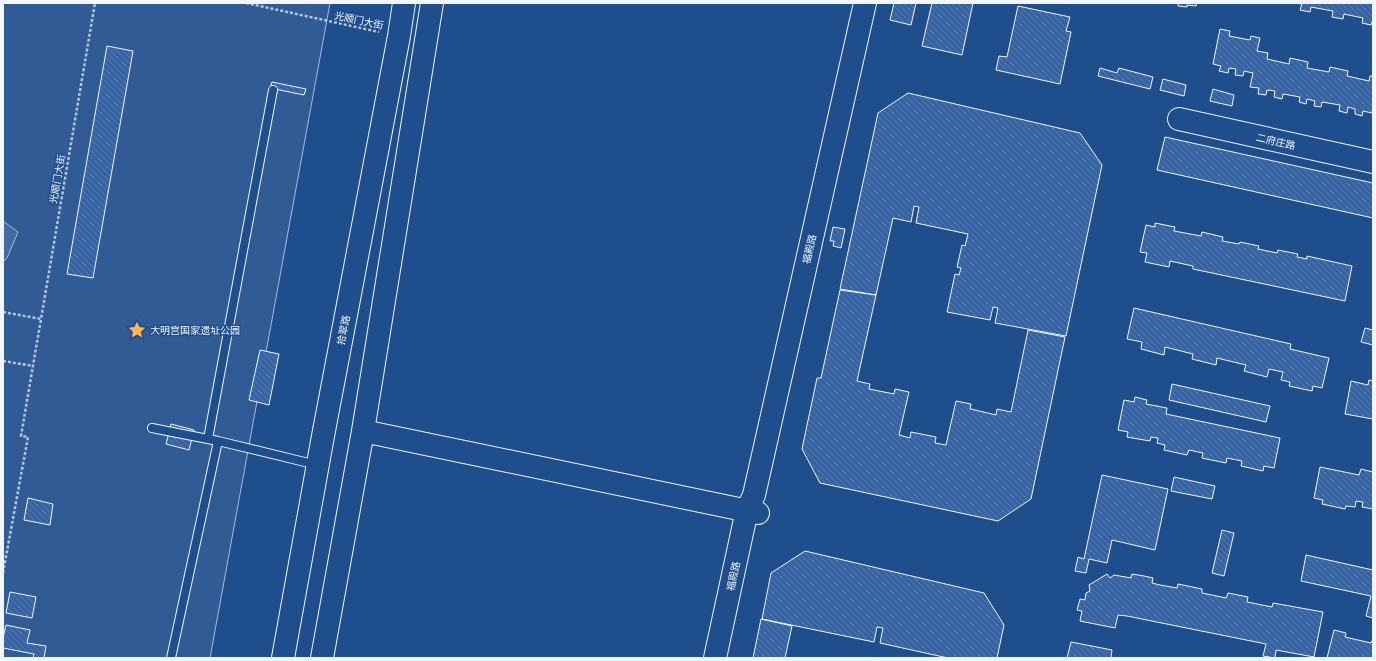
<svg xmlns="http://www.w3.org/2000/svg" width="1376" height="661" font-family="'Open Sans','Noto Sans SC',sans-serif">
	<defs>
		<pattern id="building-back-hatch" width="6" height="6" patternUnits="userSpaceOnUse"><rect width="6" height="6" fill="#3563a3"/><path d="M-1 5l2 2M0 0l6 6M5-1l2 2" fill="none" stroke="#537ab1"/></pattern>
	</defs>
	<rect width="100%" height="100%" fill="#1f4e8c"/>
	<!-- green -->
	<path fill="#305b95" stroke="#a8bbd7" d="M 3,3 L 330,3 L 210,658 L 3,658 Z"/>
	<!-- water -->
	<path fill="#446ba0" stroke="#a8bbd7" d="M 3,221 L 18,232 L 7,258 L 3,262 Z"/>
	<!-- building -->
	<path fill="url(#building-back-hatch)" stroke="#f2f6ff" d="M 894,3 L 916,3 L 911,25 L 890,20 Z
		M 932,3 L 973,3 L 962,55 L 922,46 Z
		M 1178,3 L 1197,3 L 1196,6 L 1187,5 L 1187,7 L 1178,6 Z
		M 1294,3 L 1373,3 L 1373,20 L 1371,25 L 1362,23 L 1363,18 L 1344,14 L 1343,19 L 1332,17 L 1333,11 L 1311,7 L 1310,12 L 1300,10 L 1302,4 Z
		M 1018,6 L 1070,17 L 1066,31 L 1071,32 L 1060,84 L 996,70 L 999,56 L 1007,57 Z
		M 1220,29 L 1230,31 L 1229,36 L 1250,40 L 1251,36 L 1260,38 L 1257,51 L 1268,53 L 1267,59 L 1289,64 L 1290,58 L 1308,62 L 1307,68 L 1329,72 L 1330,67 L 1348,71 L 1347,76 L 1369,81 L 1370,76 L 1373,76 L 1373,107 L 1372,113 L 1363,111 L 1362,116 L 1355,114 L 1355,109 L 1348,107 L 1347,113 L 1339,111 L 1340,105 L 1322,102 L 1321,107 L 1314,106 L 1315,101 L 1307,99 L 1306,104 L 1299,102 L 1300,97 L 1283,94 L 1282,99 L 1274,97 L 1275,91 L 1267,90 L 1266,95 L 1258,94 L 1259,88 L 1250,87 L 1253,73 L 1244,71 L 1243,76 L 1235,75 L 1236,69 L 1229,68 L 1228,73 L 1219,71 L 1221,66 L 1213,64 Z
		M 107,46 L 133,51 L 93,278 L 67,274 Z
		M 1100,68 L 1117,73 L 1119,68 L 1153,77 L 1150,89 L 1098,76 Z
		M 1163,79 L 1186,85 L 1184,96 L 1160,90 Z
		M 272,82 L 306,89 L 304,95 L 270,88 Z
		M 1213,89 L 1234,95 L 1232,106 L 1210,101 Z
		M 908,93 L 1080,133 L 1102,165 L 1066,336 L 995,323 L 998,308 L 993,307 L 990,320 L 947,312 L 955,274 L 959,275 L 961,268 L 957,267 L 962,245 L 965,246 L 968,234 L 916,223 L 919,207 L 914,206 L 911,222 L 893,218 L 876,295 L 840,289 L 878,113 Z
		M 1165,137 L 1373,183 L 1373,218 L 1157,170 Z
		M 1155,223 L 1175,227 L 1174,231 L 1201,236 L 1202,232 L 1223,237 L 1222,241 L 1239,244 L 1240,242 L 1259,246 L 1258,249 L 1277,253 L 1278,250 L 1298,254 L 1297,257 L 1307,259 L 1307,256 L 1352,266 L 1345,301 L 1193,269 L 1193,266 L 1170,261 L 1169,267 L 1145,262 L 1147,253 L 1140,252 L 1146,225 L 1155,227 Z
		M 833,227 L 845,229 L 841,248 L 833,246 L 834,241 L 830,241 Z
		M 840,290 L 876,295 L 857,381 L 870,384 L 869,389 L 894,394 L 895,389 L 909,392 L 899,435 L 910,438 L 911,432 L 936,437 L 935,443 L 946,445 L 956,401 L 971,404 L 970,409 L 971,409 L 996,415 L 997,409 L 1011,412 L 1028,330 L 1065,337 L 1031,499 L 998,521 L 820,483 L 802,449 L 817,378 L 821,378 Z
		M 1134,308 L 1291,344 L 1290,349 L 1329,358 L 1322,388 L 1313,386 L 1312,391 L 1289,386 L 1290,382 L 1281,380 L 1283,372 L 1269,369 L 1267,377 L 1244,371 L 1246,365 L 1217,358 L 1216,365 L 1192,359 L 1193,354 L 1165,347 L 1164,355 L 1141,349 L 1142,342 L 1127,339 Z
		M 1365,328 L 1373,330 L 1373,345 L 1361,342 Z
		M 260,350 L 279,354 L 269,405 L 249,400 Z
		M 1369,380 L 1373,381 L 1373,419 L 1345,414 L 1351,381 L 1368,385 Z
		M 1172,384 L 1270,406 L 1266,422 L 1169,400 Z
		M 1135,397 L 1147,400 L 1146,404 L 1167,408 L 1166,414 L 1280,438 L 1274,468 L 1264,466 L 1263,471 L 1241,466 L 1242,461 L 1227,458 L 1226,463 L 1202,458 L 1203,453 L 1189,450 L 1187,455 L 1164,450 L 1165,445 L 1157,443 L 1158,438 L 1151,437 L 1150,441 L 1127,437 L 1128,432 L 1118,430 L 1124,400 L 1134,402 Z
		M 171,424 L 194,430 L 189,450 L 166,444 Z
		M 1320,467 L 1359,475 L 1361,469 L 1373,472 L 1373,509 L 1362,507 L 1363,502 L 1356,501 L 1355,507 L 1346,506 L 1345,509 L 1322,504 L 1323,500 L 1314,498 Z
		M 1102,475 L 1168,489 L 1155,550 L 1112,540 L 1107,563 L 1089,559 L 1086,573 L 1075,571 L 1078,557 L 1084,559 Z
		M 1174,477 L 1215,486 L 1212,499 L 1171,491 Z
		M 28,498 L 53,504 L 50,525 L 24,520 Z
		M 1222,530 L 1234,533 L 1224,576 L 1212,573 Z
		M 805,551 L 984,593 L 1004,625 L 997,658 L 948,658 L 880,643 L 883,628 L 877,627 L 874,642 L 762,619 L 771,573 Z
		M 1306,555 L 1373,570 L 1373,618 L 1366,616 L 1371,596 L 1301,581 Z
		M 1107,574 L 1110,578 L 1114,575 L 1131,578 L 1132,574 L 1144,576 L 1153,578 L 1152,583 L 1160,585 L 1177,588 L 1178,584 L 1202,589 L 1202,593 L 1226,598 L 1228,593 L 1248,597 L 1247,602 L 1272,607 L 1273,603 L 1323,612 L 1314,657 L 1276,650 L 1275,658 L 1263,656 L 1266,644 L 1127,616 L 1118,615 L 1115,628 L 1080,621 L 1082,611 L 1077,610 L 1080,599 L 1085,600 L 1086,593 L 1090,591 L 1089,585 Z
		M 10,592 L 36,597 L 32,618 L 6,613 Z
		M 761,619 L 792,626 L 785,658 L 753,658 Z
		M 6,625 L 30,630 L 27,643 L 46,646 L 44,658 L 33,658 L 34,654 L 3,648 L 3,638 Z
		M 1334,630 L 1346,633 L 1345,637 L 1371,643 L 1373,639 L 1373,658 L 1327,658 Z
		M 1071,642 L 1112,650 L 1111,658 L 1067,658 Z"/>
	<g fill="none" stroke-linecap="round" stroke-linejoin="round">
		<!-- lane casing -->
		<g stroke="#f2f6ff" stroke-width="10">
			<path id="lane" d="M 152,428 L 218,441 L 317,465
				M 208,439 L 273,90
				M 171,658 L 218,441"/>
		</g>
		<!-- secondary casing -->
		<g stroke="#f2f6ff" stroke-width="24">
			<path id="secondary" d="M 1179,119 L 1373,162
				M 363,431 L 758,513
				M 283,658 L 323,436 L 399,36 L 404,3
				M 322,658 L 363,431 L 432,3
				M 715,658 L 747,510 L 754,495 L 865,3"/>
		</g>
		<!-- path -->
		<path stroke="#b3c4dc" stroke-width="2.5" stroke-dasharray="3 2" stroke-linecap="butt" d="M 246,3 L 379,32
			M 3,312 L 41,319 L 95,3
			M 3,361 L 33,366
			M 3,573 L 28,437 L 21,436 L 41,319"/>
		<!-- lane -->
		<use href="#lane" stroke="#1f4e8c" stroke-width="8"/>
		<!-- secondary -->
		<use href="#secondary" stroke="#1f4e8c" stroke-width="22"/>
	</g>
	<!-- icons -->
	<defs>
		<g id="sight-bare" transform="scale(1.38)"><path d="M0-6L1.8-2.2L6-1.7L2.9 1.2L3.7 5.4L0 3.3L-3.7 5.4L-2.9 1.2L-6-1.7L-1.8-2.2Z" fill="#ffb74d" stroke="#1f4e8c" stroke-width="2.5" paint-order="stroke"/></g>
	</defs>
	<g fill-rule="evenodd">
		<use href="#sight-bare" x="137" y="330"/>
	</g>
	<g text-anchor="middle" stroke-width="3" stroke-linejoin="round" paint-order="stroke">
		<!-- street labels -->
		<g font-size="10" fill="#f2f6ff" stroke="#1f4e8c">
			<text transform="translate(359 20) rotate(12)" y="4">光顺门大街</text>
			<text transform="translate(1276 141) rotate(13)" y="4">二府庄路</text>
			<text transform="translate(57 179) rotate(-80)" y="4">光顺门大街</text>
			<text transform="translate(809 249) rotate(-77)" y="4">福殿路</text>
			<text transform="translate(343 330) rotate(-79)" y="4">拾翠路</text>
			<text transform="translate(733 576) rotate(-78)" y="4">福殿路</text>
		</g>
		<!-- poi labels -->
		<g font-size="10" fill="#f2f6ff" stroke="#1f4e8c" text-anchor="start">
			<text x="150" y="334">大明宫国家遗址公园</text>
		</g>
	</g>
	<!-- border -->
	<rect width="1376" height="661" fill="none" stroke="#f2f6ff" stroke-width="8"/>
</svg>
